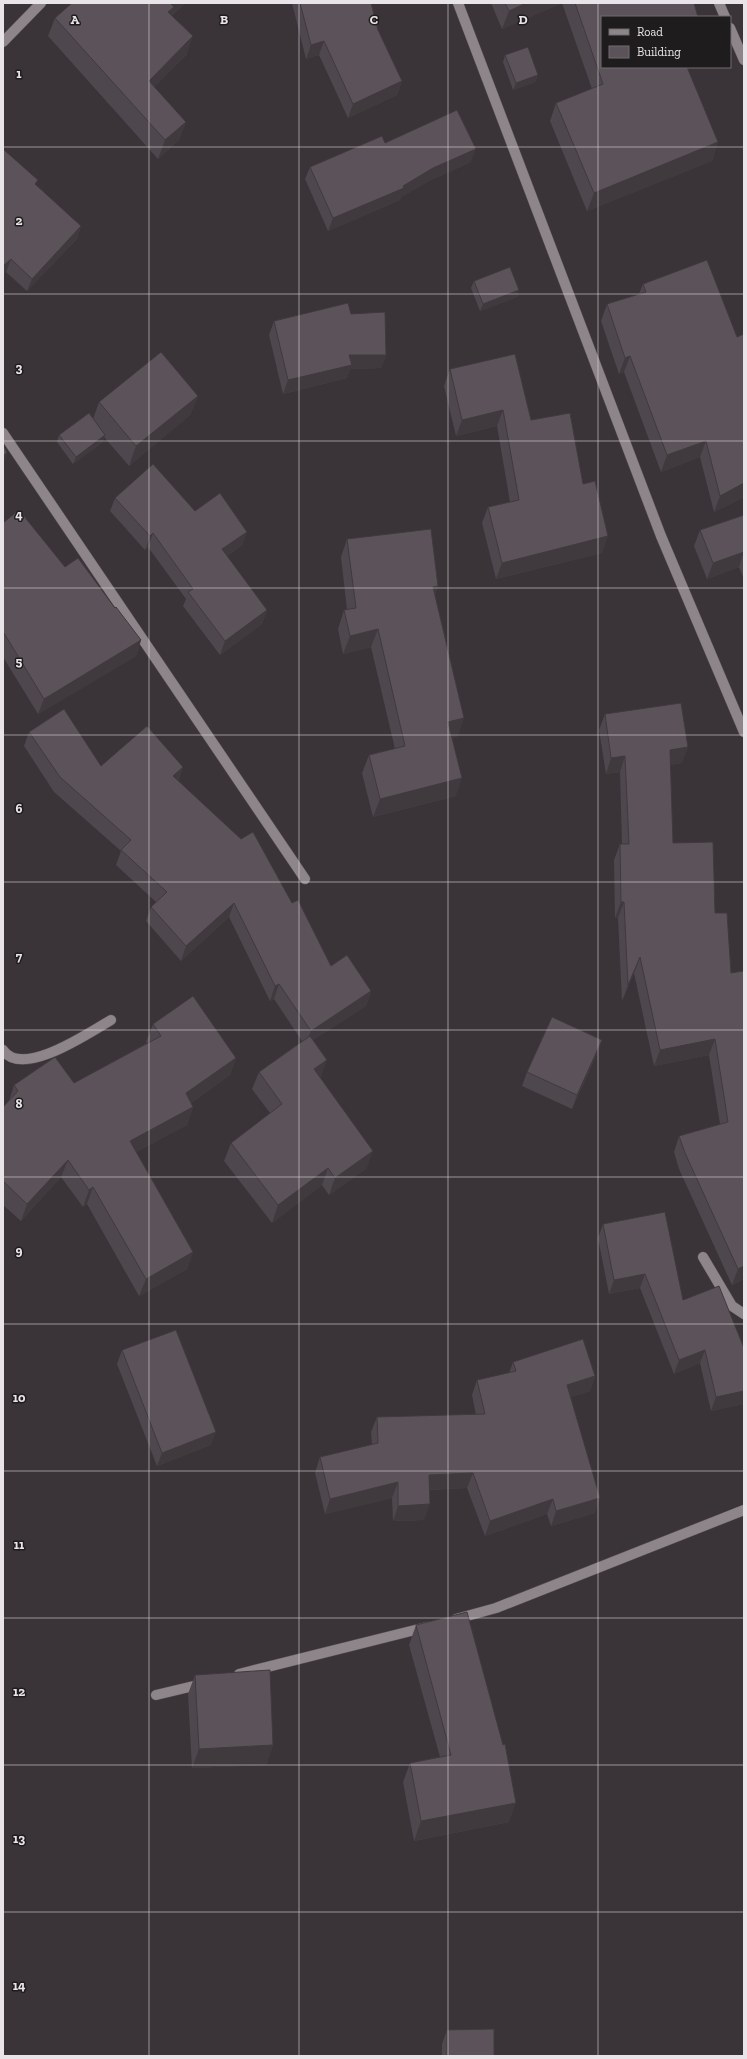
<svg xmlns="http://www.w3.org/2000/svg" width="747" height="2059" font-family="'Zilla Slab',serif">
	<rect width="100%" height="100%" fill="#3a3338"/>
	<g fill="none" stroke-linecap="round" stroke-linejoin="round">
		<!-- minor casing -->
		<g stroke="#554f53" stroke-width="11">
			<path id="minor" d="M 458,3 L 661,536 L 744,732
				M 719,3 L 725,17
				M 730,28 L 744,60
				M 3,42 L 41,3
				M 3,433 L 305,879
				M 3,1050 C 22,1079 90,1032 111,1020
				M 703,1257 L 732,1306 L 744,1314
				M 456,1619 L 496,1608 L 744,1510
				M 239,1674 L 427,1627
				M 156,1695 L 202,1684"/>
		</g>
		<!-- minor -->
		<use href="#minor" stroke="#8e858b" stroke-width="10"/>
	</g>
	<!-- wall -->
	<path fill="#4e474d" d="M 72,3 L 186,3 L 172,15 L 187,54 L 154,87 L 186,122 L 179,140 L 158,159 L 48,36 L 55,18 Z
		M 292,3 L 371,3 L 378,30 L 402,81 L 397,95 L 348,118 L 319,55 L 306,59 Z
		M 491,3 L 562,3 L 502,29 Z
		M 562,3 L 694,3 L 602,17 L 718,142 L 712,161 L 587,211 L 550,121 L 556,103 L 592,89 Z
		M 505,55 L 538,75 L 535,82 L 513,90 L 503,62 Z
		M 385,143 L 471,162 L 429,181 L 401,197 L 400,200 L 328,231 L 305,179 L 310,167 Z
		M 36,185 L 81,226 L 77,239 L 27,291 L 6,272 Z
		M 474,281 L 519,290 L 517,297 L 480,311 L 471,288 Z
		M 643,284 L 744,497 L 714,512 L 700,457 L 661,472 L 624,372 L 619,374 L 601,321 L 607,304 L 639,294 Z
		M 351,314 L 386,355 L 381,368 L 350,369 L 347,378 L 283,394 L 269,335 L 274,321 Z
		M 450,369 L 531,420 L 583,484 L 602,553 L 496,579 L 482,523 L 488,507 L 510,502 L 497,426 L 456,436 L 444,386 Z
		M 198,396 L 190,415 L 129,466 L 104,437 L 103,442 L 73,464 L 57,442 L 59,435 L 93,419 L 99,402 Z
		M 115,498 L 195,511 L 247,532 L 242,545 L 227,556 L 267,610 L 262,624 L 220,655 L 183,606 L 186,599 L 148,547 L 145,550 L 110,511 Z
		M 744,515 L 744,579 L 739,567 L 707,579 L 694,546 L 700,530 Z
		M 3,523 L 65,567 L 115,608 L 141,640 L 136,656 L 38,714 L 3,657 Z
		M 347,539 L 438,586 L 435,595 L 458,736 L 452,738 L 456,796 L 373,817 L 362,773 L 369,755 L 395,749 L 371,647 L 343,654 L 338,629 L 344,610 L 347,610 L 341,557 Z
		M 605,714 L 682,763 L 670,765 L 673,843 L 715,913 L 744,1279 L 732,1285 L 679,1169 L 674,1152 L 679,1136 L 720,1124 L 709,1055 L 654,1066 L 634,973 L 622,1001 L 618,918 L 615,918 L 614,860 L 620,844 L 622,844 L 620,772 L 606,774 L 599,730 Z
		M 29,732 L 101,766 L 183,767 L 178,781 L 292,903 L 331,966 L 371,991 L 366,1006 L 313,1040 L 321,1077 L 320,1078 L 367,1168 L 329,1195 L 322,1185 L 272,1223 L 224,1161 L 231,1143 L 270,1113 L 252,1089 L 259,1072 L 302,1041 L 274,999 L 270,1001 L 229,917 L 181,961 L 146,921 L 151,907 L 156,902 L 116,865 L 121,851 L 54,792 L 24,746 Z
		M 153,1024 L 236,1058 L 230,1075 L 191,1103 L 193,1107 L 187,1125 L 136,1152 L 193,1252 L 187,1269 L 139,1296 L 87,1204 L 83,1207 L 61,1177 L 21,1221 L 3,1205 L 3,1107 L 9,1101 L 14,1085 L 74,1083 L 147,1043 L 146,1042 Z
		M 602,1040 L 597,1054 L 572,1109 L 522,1086 L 527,1072 Z
		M 603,1224 L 683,1300 L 744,1348 L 744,1404 L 711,1411 L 700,1363 L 674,1374 L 640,1288 L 609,1294 L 598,1238 Z
		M 122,1350 L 211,1445 L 157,1466 L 117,1364 Z
		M 513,1362 L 595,1376 L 590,1391 L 571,1397 L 595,1513 L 551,1526 L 547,1514 L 485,1536 L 467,1488 L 429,1490 L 424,1520 L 393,1521 L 392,1498 L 325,1514 L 315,1473 L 320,1457 L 372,1445 L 371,1432 L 377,1417 L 476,1415 L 472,1395 L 477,1380 L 509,1373 Z
		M 416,1625 L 509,1822 L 414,1841 L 403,1782 L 410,1763 L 440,1757 L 409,1645 Z
		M 195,1675 L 273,1745 L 266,1765 L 192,1768 L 188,1694 Z
		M 447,2030 L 494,2056 L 442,2056 L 442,2044 Z"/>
	<!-- shaded-wall -->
	<path fill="#403a3e" d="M 170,3 L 186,3 L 170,16 L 162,30 Z
		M 526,3 L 562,3 L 502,29 L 509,11 Z
		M 193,36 L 187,54 L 143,99 L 149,81 Z
		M 324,41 L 319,55 L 306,59 L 311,45 Z
		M 538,75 L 535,82 L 513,90 L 516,83 Z
		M 402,81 L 397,95 L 348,118 L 353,104 Z
		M 186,122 L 179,140 L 158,159 L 165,140 Z
		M 718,142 L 712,161 L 587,211 L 594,193 Z
		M 476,149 L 471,162 L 429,181 L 401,197 L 400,200 L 328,231 L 333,218 L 403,186 L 433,168 Z
		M 81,226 L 77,239 L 27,291 L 32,279 Z
		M 11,259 L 6,272 L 3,275 L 3,266 Z
		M 519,290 L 517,297 L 480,311 L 483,304 Z
		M 349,355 L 386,355 L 381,368 L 350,369 L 347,378 L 283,394 L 288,380 Z
		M 630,356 L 624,372 L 619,374 L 625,358 Z
		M 198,396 L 190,415 L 129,466 L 136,446 Z
		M 503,410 L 497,426 L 456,436 L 462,420 Z
		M 105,435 L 103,442 L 73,464 L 76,457 Z
		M 706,441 L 700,457 L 661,472 L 667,455 Z
		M 7,453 L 3,465 L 3,455 Z
		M 744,483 L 744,497 L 714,512 L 720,496 Z
		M 247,532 L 242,545 L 217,563 L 222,549 Z
		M 153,533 L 148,547 L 145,550 L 150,536 Z
		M 608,536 L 602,553 L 496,579 L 502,563 Z
		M 744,552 L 739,567 L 707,579 L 713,563 Z
		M 438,586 L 431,605 L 433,587 Z
		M 267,610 L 262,624 L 220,655 L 225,641 Z
		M 378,629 L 371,647 L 343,654 L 350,636 Z
		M 141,640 L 136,656 L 38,714 L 44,699 Z
		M 464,718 L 458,736 L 442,740 L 448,722 Z
		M 688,747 L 682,763 L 664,766 L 670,750 Z
		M 625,756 L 620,772 L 606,774 L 611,758 Z
		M 183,767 L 177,782 L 173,776 Z
		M 462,778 L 456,796 L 373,817 L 380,799 Z
		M 621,902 L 624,902 L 618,918 L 615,918 Z
		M 234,903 L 229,917 L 181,961 L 186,946 Z
		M 640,957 L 634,973 L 622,1001 L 628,985 Z
		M 279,984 L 274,999 L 270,1001 L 275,986 Z
		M 371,991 L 366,1006 L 305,1045 L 311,1031 Z
		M 715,1039 L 709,1055 L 654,1066 L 660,1050 Z
		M 602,1040 L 597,1054 L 572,1109 L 577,1095 Z
		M 236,1058 L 230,1075 L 179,1111 L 186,1093 Z
		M 327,1060 L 321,1077 L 308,1087 L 314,1069 Z
		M 193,1107 L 187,1125 L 124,1159 L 130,1141 Z
		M 373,1151 L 367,1168 L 329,1195 L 335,1178 Z
		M 68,1160 L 61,1177 L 21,1221 L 27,1204 Z
		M 328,1168 L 322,1185 L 272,1223 L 278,1205 Z
		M 93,1187 L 87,1204 L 83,1207 L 89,1190 Z
		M 193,1252 L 187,1269 L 139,1296 L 146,1279 Z
		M 744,1266 L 744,1279 L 732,1285 L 738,1269 Z
		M 645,1274 L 640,1288 L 609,1294 L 614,1280 Z
		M 705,1350 L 700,1363 L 674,1374 L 679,1360 Z
		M 595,1376 L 590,1391 L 562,1400 L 567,1385 Z
		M 744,1391 L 744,1404 L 711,1411 L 716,1397 Z
		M 216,1432 L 211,1445 L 157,1466 L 162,1453 Z
		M 473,1473 L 467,1488 L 423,1490 L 429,1475 Z
		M 398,1482 L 392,1498 L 325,1514 L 330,1499 Z
		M 600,1498 L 595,1513 L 551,1526 L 556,1511 Z
		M 553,1499 L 547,1514 L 485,1536 L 490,1521 Z
		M 430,1504 L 424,1520 L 393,1521 L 398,1506 Z
		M 273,1745 L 266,1765 L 192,1768 L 199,1749 Z
		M 516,1803 L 509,1822 L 414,1841 L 421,1821 Z"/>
	<!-- building -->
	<path fill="#5b5359" stroke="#403a3e" d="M 72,3 L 170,3 L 174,7 L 168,12 L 193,36 L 149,81 L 186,122 L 165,140 L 55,18 Z
		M 300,3 L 371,3 L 378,30 L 402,81 L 353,104 L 324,41 L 311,45 Z
		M 505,3 L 526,3 L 509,11 Z
		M 575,3 L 694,3 L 698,17 L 602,17 L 602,67 L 687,67 L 718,142 L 594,193 L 556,103 L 603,84 Z
		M 528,47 L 538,75 L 516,83 L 505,55 Z
		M 457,110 L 476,149 L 433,168 L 403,186 L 404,188 L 333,218 L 310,167 L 382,136 L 385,143 Z
		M 3,149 L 38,180 L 35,184 L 81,226 L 32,279 L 11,259 L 3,266 Z
		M 707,260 L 737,337 L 744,334 L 744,483 L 720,496 L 706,441 L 667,455 L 630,356 L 625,358 L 607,304 L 646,292 L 643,284 Z
		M 510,267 L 519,290 L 483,304 L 474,281 Z
		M 348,303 L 351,314 L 385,312 L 386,355 L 349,355 L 352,365 L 288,380 L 274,321 Z
		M 161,352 L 198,396 L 136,446 L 99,402 Z
		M 515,354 L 531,420 L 570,413 L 583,484 L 595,481 L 608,536 L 502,563 L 488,507 L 519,500 L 503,410 L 462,420 L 450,369 Z
		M 89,413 L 105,435 L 76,457 L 59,435 Z
		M 3,444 L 7,453 L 3,455 Z
		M 153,464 L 195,511 L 220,493 L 247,532 L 222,549 L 267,610 L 225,641 L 188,592 L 193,589 L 153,533 L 150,536 L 115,498 Z
		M 19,510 L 65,567 L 78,558 L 115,608 L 116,607 L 141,640 L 44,699 L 4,633 L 3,634 L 3,523 Z
		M 744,515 L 744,552 L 713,563 L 700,530 Z
		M 431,529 L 438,586 L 433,587 L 464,718 L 448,722 L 462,778 L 380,799 L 369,755 L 405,746 L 378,629 L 350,636 L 344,610 L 356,608 L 347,539 Z
		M 681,703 L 688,747 L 670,750 L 673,843 L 713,842 L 715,913 L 727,913 L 731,973 L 743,971 L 744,973 L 744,1266 L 738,1269 L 685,1153 L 679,1136 L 728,1122 L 715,1039 L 660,1050 L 640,957 L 628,985 L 624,902 L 621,902 L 620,844 L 629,844 L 625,756 L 611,758 L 605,714 Z
		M 64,709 L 101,766 L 147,726 L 183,767 L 173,776 L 241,839 L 253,832 L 292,903 L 298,900 L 331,966 L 347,955 L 371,991 L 311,1031 L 279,984 L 275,986 L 234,903 L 186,946 L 151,907 L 167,892 L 121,850 L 131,840 L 60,777 L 29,732 Z
		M 193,996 L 236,1058 L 186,1093 L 193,1107 L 130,1141 L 193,1252 L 146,1279 L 93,1187 L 89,1190 L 68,1160 L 27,1204 L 3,1181 L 3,1107 L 18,1091 L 14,1085 L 55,1057 L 74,1083 L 161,1036 L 153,1024 Z
		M 552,1017 L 602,1040 L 577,1095 L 527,1072 Z
		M 310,1036 L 327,1060 L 314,1069 L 373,1151 L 335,1178 L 328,1168 L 278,1205 L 231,1143 L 282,1104 L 259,1072 Z
		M 665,1212 L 683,1300 L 719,1286 L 744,1348 L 744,1391 L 716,1397 L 705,1350 L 679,1360 L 645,1274 L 614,1280 L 603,1224 Z
		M 176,1330 L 216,1432 L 162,1453 L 122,1350 Z
		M 583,1339 L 595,1376 L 567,1385 L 600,1498 L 556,1511 L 553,1499 L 490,1521 L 473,1473 L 429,1475 L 430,1504 L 398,1506 L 398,1482 L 330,1499 L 320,1457 L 378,1443 L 377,1417 L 485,1414 L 477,1380 L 516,1371 L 513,1362 Z
		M 467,1612 L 503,1745 L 505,1744 L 516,1803 L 421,1821 L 410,1763 L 451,1755 L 416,1625 Z
		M 270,1670 L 273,1745 L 199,1749 L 195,1675 Z
		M 494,2029 L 494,2056 L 447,2056 L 447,2030 Z"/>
	<!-- grid -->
	<path fill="none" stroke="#e9e4e7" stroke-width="1" stroke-opacity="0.55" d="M 149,3 L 149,2056M 299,3 L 299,2056M 448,3 L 448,2056M 598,3 L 598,2056M 3,147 L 744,147M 3,294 L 744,294M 3,441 L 744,441M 3,588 L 744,588M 3,735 L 744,735M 3,882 L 744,882M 3,1030 L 744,1030M 3,1177 L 744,1177M 3,1324 L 744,1324M 3,1471 L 744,1471M 3,1618 L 744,1618M 3,1765 L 744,1765M 3,1912 L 744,1912"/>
	<g font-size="13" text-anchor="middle" font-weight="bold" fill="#e9e4e7" stroke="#1f1c1e" stroke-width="3" stroke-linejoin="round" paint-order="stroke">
		<text x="75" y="24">A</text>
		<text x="224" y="24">B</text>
		<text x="374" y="24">C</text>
		<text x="523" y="24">D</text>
		<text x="19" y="78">1</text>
		<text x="19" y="225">2</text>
		<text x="19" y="372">3</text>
		<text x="19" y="519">4</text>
		<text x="19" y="666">5</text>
		<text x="19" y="813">6</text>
		<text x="19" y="961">7</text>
		<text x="19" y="1108">8</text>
		<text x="19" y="1255">9</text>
		<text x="19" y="1402">10</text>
		<text x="19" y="1549">11</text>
		<text x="19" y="1696">12</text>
		<text x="19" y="1843">13</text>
		<text x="19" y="1990">14</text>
	</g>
	<!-- border -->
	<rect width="747" height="2059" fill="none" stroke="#e9e4e7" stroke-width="8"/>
	<!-- legend -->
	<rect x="601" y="16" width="130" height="52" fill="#1f1c1e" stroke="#706c6e"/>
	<rect x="609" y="29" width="20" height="6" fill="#8e858b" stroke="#706c6e"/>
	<text x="637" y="36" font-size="12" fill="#e9e4e7">Road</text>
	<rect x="609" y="46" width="20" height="12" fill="#5b5359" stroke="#706c6e"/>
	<text x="637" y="56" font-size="12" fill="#e9e4e7">Building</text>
</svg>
